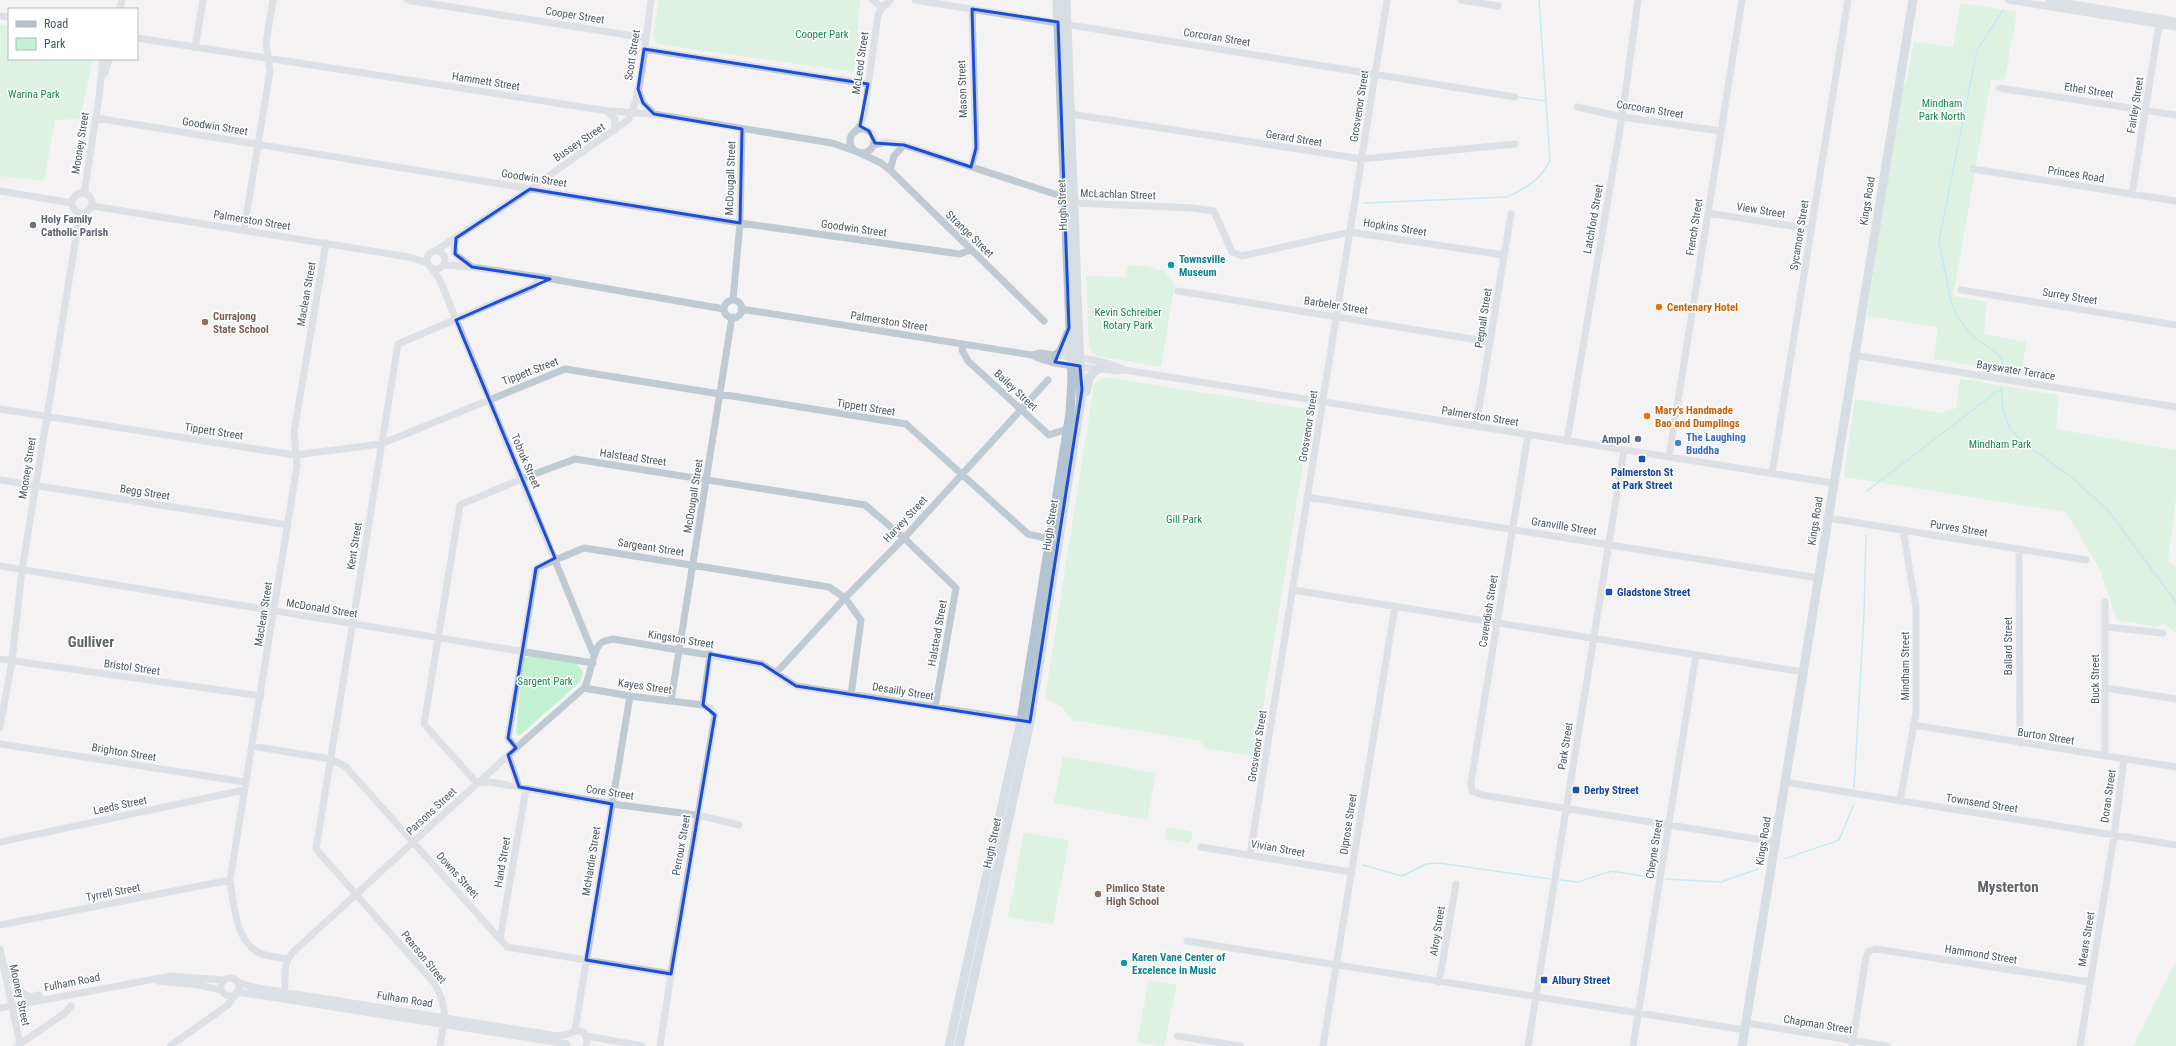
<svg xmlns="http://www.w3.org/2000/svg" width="2176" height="1046" font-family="'Roboto Condensed',sans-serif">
	<rect width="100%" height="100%" fill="#f4f2f2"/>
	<!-- green -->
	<path fill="#c1f1d1" d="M 659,0 L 860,0 L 854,72 L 657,44 L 653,36 Z
		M 1962,3 L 2017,12 L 2005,79 L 1991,80 L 1953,296 L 1987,302 L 1984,334 L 2026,342 L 2022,374 L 1934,359 L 1938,327 L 1867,316 L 1900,93 L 1907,80 L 1914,42 L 1953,47 L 1960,6 Z
		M 0,24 L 9,26 L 9,59 L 93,59 L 80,119 L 55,120 L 44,181 L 0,176 Z
		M 1126,265 L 1147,266 L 1164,271 L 1175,284 L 1161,367 L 1097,356 L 1089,348 L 1086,276 L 1125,277 Z
		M 1105,377 L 1312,410 L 1255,757 L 1205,748 L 1200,741 L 1072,720 L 1062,707 L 1045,698 L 1094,384 Z
		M 1960,379 L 2059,395 L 2056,429 L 2176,450 L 2176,497 L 2168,561 L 2176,567 L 2176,633 L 2165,624 L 2157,627 L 2117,620 L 2100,570 L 2066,512 L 1844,477 L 1855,399 L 1942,413 L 1956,408 Z
		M 530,655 L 576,663 L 583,671 L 581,681 L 519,736 L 516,732 L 523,659 Z
		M 1063,756 L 1156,773 L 1147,820 L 1054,803 Z
		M 1167,827 L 1193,832 L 1190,844 L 1165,839 Z
		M 1024,832 L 1069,840 L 1053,925 L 1008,917 Z
		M 2176,961 L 2176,1046 L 2133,1046 Z
		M 1149,980 L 1177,985 L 1164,1046 L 1137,1042 Z"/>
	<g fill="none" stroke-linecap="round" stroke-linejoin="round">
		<!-- stream -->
		<path stroke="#8de0ef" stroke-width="1.5" d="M 2003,10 L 1977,50 L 1939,241 L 1951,302 L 1958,318 L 1973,336 L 2001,357 L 2004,369
			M 1517,97 L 1546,101
			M 1364,203 L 1507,197 C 1523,190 1546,176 1550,159 L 1539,0
			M 2001,388 L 2003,411 L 2010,429 L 2024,443 L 2071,477 L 2107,509 L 2176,602
			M 1867,491 L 2000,389
			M 1854,788 L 1864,615 L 1866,535
			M 1784,859 L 1839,840 L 1853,806
			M 1363,865 L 1402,876 L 1426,864 L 1439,863 L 1550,879
			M 1665,879 L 1721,882 L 1758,869
			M 1560,880 L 1578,882 L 1611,871 L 1655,878"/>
		<!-- minor -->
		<path stroke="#c0cad2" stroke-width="7" d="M 407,0 L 646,38
			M 873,0 L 880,6 L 886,5 L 890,0
			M 915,0 L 1515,97
			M 1461,0 L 1498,6
			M 2008,0 L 2176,27
			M 2049,0 L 2176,21
			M 120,9 L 122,0
			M 0,16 L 9,17
			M 137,38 L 608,111 L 654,114 L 832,143 L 855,151
			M 195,48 L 203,0
			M 644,49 L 868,84
			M 105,73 L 109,59
			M 1999,88 L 2176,115
			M 638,89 L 643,103 L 654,114
			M 1577,107 L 1622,117 L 1721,131
			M 608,111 L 615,120 L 615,130
			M 1070,114 L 1362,159 L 1515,144
			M 96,118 L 740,223 L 960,254 L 970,250
			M850 141a12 12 0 1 1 24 0a12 12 0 1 1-24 0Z
			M 855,132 L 861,124 L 864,115 L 878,15 L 883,6
			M 874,145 L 886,142 L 904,145 L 1064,197 L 1074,203 L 1193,208 L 1214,211 L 1232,252 L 1242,256 L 1350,232 L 1504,255
			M 860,153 L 881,163 L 890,170 L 1044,321
			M 971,167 L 976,148 L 972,9
			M 1973,169 L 2176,201
			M 890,170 L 894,156 L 904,145
			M 0,191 L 72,203
			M72 203a10 10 0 1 1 20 0a10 10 0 1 1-20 0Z
			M 84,194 L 99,97 L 103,59
			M 2132,194 L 2160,18
			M 92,206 L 409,257 L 428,263
			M 1708,213 L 1811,229
			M 244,230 L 270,71 L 266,43 L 273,0
			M 456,238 L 454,246 L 455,254 L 471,266
			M427 260a9 9 0 1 1 18 0a9 9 0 1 1-18 0Z
			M 435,251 L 530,189 L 628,120 C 643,93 646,32 651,0
			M 444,265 L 472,267 L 540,277 L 724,309
			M 431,267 L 439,278 L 593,653
			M 1961,290 L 2176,325
			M 1178,291 L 1490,342
			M 733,300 L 740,223 L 742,129
			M724 309a9 9 0 1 1 18 0a9 9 0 1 1-18 0Z
			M 741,309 L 1032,355 C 1050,366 1094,368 1116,371 L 1125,370 L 1832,483
			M 963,344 L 962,350 L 968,361 L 1049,435 L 1067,429
			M 1032,355 L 1039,353 C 1060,356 1108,359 1124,370
			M 1853,355 L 2176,407
			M 0,409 L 295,455 L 381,444 L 565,369 L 906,424 L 1028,534 L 1053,540
			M 1476,426 L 1511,214
			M 1528,435 L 1471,782 L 1472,791 L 1482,795 L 1775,842
			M 1567,441 L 1622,117 L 1638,0
			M 1669,457 L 1742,0
			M 1772,474 L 1848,0
			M 0,480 L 288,525
			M 1307,497 L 1818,578
			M 1828,518 L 2086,560
			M 2019,549 L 2020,743
			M 0,566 L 593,663
			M 1293,590 L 1803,672
			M 2106,627 L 2163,633
			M 0,659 L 261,696
			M 777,672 L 845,598 L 904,538 L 1048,380
			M 584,688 L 630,696 L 703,705
			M 2106,688 L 2176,699
			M 671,701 L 732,317
			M 1913,725 L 2176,767
			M 0,727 L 12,661 L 22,570 L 80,213
			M 0,744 L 245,782
			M 252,746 L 330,759 L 345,766 L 507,947 L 671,974
			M 516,748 L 508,738 L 536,568 L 584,548 L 829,587 L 845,598 L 861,620 L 851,695
			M 508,755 L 519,787
			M 2105,756 L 2105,602
			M 1784,782 L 2176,845
			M 1900,801 L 1916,713 L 1916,608 L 1903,530
			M 739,825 L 697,815 L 612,804 L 490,782 L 477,783 L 424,724 L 460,505 L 521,479 L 575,459 L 865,505 L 904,538 L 956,588 L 935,707
			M 0,842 L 244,790
			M 1201,847 L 1351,872
			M 1250,855 L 1387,0
			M 0,925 L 230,880
			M 500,939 L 526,789
			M 1187,941 L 1745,1030
			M 0,949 L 20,1044
			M 287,959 C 279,957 270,957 262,954 C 235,944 234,904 230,880 L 297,466 L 294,432 L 326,243
			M 4,967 L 22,993 L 30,997 L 39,995
			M221 987a9 9 0 1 1 18 0a9 9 0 1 1-18 0Z
			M 158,981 L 199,985 L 221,990
			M 238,982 L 252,987 L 558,1036 L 569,1034
			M 1439,982 L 1456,884
			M 238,992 L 567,1044
			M 282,998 C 290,983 278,969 293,952 L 516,748 L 584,688 C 591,676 592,650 601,643 C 603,641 609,640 613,639 L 762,664 L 796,686 L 1026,721
			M 0,1008 L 171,976 L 224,980
			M 1746,1023 L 1887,1046
			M 575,1030 L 630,696
			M 572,1032 C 579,1029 586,1032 587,1040 L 586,1046
			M 587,1036 L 642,1046
			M 1177,1036 L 1240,1046
			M 17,1046 L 65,1013 L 71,1006
			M 170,1046 L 228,1005 L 235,995
			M 440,1046 C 445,1019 448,1009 435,984 L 316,849 L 398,344 L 534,286 L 540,277
			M 660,1046 L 671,974 L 715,715 L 710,708 L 703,705 L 710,654
			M 1323,1046 L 1395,606
			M 1528,1046 L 1624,450
			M 1633,1046 L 1696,655
			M 1852,1046 L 1866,957 L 1869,951 L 1876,949 L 2090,982
			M 2080,1046 L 2114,836 L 2124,759"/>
		<!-- major -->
		<path stroke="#b2c3d1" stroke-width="9" d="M 1055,356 L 1061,351 L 1068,333
			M 1086,392 L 1090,376 L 1099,368
			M 949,1046 L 1021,720 L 1070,413 L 1072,379 L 1057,0
			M 959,1046 L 1030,722 L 1081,400 L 1066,0
			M 1742,1046 L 1913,0"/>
	</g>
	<!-- marked area -->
	<path d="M0 0H2176V1046H0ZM 972,9 L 1058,22 L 1069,328 L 1055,362 L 1080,366 L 1082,390 L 1030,722 L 796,686 L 762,664 L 710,654 L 703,705 L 715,715 L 671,974 L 586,960 L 612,804 L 519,787 L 508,755 L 516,748 L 508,738 L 536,568 L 555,558 L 456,320 L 550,279 L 472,267 L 455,254 L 456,238 L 530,189 L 740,223 L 742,129 L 654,114 L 643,103 L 638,89 L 644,49 L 868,84 L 860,126 L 869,131 L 875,143 L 904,145 L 971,167 L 976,148 Z" fill="#f4f2f2" fill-opacity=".55" fill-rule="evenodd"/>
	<path fill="none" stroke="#1d4ed8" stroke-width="3" stroke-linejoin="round" d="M 972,9 L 1058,22 L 1069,328 L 1055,362 L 1080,366 L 1082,390 L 1030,722 L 796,686 L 762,664 L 710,654 L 703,705 L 715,715 L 671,974 L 586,960 L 612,804 L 519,787 L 508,755 L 516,748 L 508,738 L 536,568 L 555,558 L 456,320 L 550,279 L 472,267 L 455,254 L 456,238 L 530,189 L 740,223 L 742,129 L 654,114 L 643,103 L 638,89 L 644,49 L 868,84 L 860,126 L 869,131 L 875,143 L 904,145 L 971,167 L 976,148 Z"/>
	<!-- markers -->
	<circle fill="#6b7280" stroke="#fff" stroke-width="1.5" cx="33" cy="225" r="4"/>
	<g fill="#0f9aa8" stroke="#fff" stroke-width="1.5">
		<circle cx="1171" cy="265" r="4"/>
		<circle cx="1124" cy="963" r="4"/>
	</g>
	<g fill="#e8710a" stroke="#fff" stroke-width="1.5">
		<circle cx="1659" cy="307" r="4"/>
		<circle cx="1647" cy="416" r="4"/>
	</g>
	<g fill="#8d6e63" stroke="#fff" stroke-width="1.5">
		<circle cx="205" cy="322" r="4"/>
		<circle cx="1098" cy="894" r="4"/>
	</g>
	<circle fill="#5c6f8a" stroke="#fff" stroke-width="1.5" cx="1638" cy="439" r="4"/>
	<circle fill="#3f7fe0" stroke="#fff" stroke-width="1.5" cx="1678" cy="443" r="4"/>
	<g fill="#1a4fb4" stroke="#fff" stroke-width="1.5">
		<rect x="1638" y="455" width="8" height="8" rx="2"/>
		<rect x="1605" y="588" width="8" height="8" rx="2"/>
		<rect x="1572" y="786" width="8" height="8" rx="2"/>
		<rect x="1540" y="976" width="8" height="8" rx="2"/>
	</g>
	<g text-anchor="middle" stroke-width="3" stroke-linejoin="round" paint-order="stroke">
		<!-- street labels -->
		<g font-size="11" fill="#495761" stroke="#fff">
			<text transform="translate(575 15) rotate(9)" y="4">Cooper Street</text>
			<text transform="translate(1217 37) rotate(9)" y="4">Corcoran Street</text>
			<text transform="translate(632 55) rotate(-81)" y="4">Scott Street</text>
			<text transform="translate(860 63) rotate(-82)" y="4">McLeod Street</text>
			<text transform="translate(486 81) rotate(9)" y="4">Hammett Street</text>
			<text transform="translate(962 89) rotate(-92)" y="4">Mason Street</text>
			<text transform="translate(2089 90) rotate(9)" y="4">Ethel Street</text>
			<text transform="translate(2135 105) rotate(-81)" y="4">Fairley Street</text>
			<text transform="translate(1359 106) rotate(-81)" y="4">Grosvenor Street</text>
			<text transform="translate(1650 109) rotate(9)" y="4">Corcoran Street</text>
			<text transform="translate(215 126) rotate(9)" y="4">Goodwin Street</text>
			<text transform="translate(1294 138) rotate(9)" y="4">Gerard Street</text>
			<text transform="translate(579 142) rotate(-34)" y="4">Bussey Street</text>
			<text transform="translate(80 143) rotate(-81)" y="4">Mooney Street</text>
			<text transform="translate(2076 174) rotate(9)" y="4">Princes Road</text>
			<text transform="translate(534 178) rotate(9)" y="4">Goodwin Street</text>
			<text transform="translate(730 178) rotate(-88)" y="4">McDougall Street</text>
			<text transform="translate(1118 194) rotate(2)" y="4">McLachlan Street</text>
			<text transform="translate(1867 201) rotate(-81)" y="4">Kings Road</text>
			<text transform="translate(1062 205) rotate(-92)" y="4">Hugh Street</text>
			<text transform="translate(1761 210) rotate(9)" y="4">View Street</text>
			<text transform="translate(1593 219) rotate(-80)" y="4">Latchford Street</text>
			<text transform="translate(252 220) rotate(9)" y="4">Palmerston Street</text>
			<text transform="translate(1395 227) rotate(9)" y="4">Hopkins Street</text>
			<text transform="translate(1694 227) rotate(-81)" y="4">French Street</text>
			<text transform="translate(854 228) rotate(8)" y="4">Goodwin Street</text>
			<text transform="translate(970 234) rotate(44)" y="4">Strange Street</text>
			<text transform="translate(1799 235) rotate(-81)" y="4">Sycamore Street</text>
			<text transform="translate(306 294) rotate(-80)" y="4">Maclean Street</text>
			<text transform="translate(2070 296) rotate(9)" y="4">Surrey Street</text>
			<text transform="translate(1336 305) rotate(9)" y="4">Barbeler Street</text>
			<text transform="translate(1483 318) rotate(-81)" y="4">Pegnall Street</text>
			<text transform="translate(889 321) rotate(9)" y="4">Palmerston Street</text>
			<text transform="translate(2016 370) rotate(9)" y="4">Bayswater Terrace</text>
			<text transform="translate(530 371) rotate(-21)" y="4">Tippett Street</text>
			<text transform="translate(1016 390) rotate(43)" y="4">Bailey Street</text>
			<text transform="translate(866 407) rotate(9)" y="4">Tippett Street</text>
			<text transform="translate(1480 416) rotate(9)" y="4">Palmerston Street</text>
			<text transform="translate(1308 426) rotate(-81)" y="4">Grosvenor Street</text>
			<text transform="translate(214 431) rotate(9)" y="4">Tippett Street</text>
			<text transform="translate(633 457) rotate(8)" y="4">Halstead Street</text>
			<text transform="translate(526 461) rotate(67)" y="4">Tobruk Street</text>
			<text transform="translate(27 468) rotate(-81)" y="4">Mooney Street</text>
			<text transform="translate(145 492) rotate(9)" y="4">Begg Street</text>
			<text transform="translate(693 496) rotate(-81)" y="4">McDougall Street</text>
			<text transform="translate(905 519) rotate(-47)" y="4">Harvey Street</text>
			<text transform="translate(1815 521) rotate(-81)" y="4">Kings Road</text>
			<text transform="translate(1050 525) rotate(-81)" y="4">Hugh Street</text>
			<text transform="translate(1564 526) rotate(9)" y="4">Granville Street</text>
			<text transform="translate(1959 528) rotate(9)" y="4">Purves Street</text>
			<text transform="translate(354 546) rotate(-81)" y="4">Kent Street</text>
			<text transform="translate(651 547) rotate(9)" y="4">Sargeant Street</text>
			<text transform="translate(322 608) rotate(9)" y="4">McDonald Street</text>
			<text transform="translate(1488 611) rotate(-81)" y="4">Cavendish Street</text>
			<text transform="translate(263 614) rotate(-81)" y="4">Maclean Street</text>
			<text transform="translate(937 633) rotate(-80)" y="4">Halstead Street</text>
			<text transform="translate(681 639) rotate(9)" y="4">Kingston Street</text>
			<text transform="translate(2008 646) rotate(-90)" y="4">Ballard Street</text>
			<text transform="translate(1905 666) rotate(-90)" y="4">Mindham Street</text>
			<text transform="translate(132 667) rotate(8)" y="4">Bristol Street</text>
			<text transform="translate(2095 679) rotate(-90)" y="4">Buck Street</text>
			<text transform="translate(645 686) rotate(8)" y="4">Kayes Street</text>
			<text transform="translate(903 691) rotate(9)" y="4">Desailly Street</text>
			<text transform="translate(2046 736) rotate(9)" y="4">Burton Street</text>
			<text transform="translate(1257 746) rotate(-81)" y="4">Grosvenor Street</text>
			<text transform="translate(1565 746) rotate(-81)" y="4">Park Street</text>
			<text transform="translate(124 752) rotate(9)" y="4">Brighton Street</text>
			<text transform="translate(610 792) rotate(9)" y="4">Core Street</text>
			<text transform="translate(2108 796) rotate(-82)" y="4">Doran Street</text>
			<text transform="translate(1982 803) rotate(9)" y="4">Townsend Street</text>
			<text transform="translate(120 805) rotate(-12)" y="4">Leeds Street</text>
			<text transform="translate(431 811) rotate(-43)" y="4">Parsons Street</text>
			<text transform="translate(1348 824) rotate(-81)" y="4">Diprose Street</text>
			<text transform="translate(1763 841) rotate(-81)" y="4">Kings Road</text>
			<text transform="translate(992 843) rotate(-78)" y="4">Hugh Street</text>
			<text transform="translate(681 845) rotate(-80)" y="4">Perroux Street</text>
			<text transform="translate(1278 848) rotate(10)" y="4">Vivian Street</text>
			<text transform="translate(1654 849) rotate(-81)" y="4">Cheyne Street</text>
			<text transform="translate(591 861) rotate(-81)" y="4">McHardie Street</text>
			<text transform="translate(502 862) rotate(-80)" y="4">Hand Street</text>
			<text transform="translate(458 875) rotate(48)" y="4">Downs Street</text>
			<text transform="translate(113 892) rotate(-11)" y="4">Tyrrell Street</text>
			<text transform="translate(1437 931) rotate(-81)" y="4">Alroy Street</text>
			<text transform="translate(2086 939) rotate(-81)" y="4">Mears Street</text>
			<text transform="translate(1981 954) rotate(9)" y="4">Hammond Street</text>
			<text transform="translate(424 957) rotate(51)" y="4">Pearson Street</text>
			<text transform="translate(72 982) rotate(-11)" y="4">Fulham Road</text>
			<text transform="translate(20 995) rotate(78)" y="4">Mooney Street</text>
			<text transform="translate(405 999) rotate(9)" y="4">Fulham Road</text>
			<text transform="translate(1818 1024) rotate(9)" y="4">Chapman Street</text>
		</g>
		<!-- park labels -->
		<g font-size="11" fill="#158748" stroke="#fff">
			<text x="822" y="38">Cooper Park</text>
			<text x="34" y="98">Warina Park</text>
			<text x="1942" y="107">Mindham<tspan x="1942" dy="13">Park North</tspan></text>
			<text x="1128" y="316">Kevin Schreiber<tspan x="1128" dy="13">Rotary Park</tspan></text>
			<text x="2000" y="448">Mindham Park</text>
			<text x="1184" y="523">Gill Park</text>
			<text x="545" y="685">Sargent Park</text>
		</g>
		<!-- worship labels -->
		<g font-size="11" font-weight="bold" fill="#5b616d" stroke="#fff" text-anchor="start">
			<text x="41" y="223">Holy Family<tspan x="41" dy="13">Catholic Parish</tspan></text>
		</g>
		<!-- culture labels -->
		<g font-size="11" font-weight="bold" fill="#0d838f" stroke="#fff" text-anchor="start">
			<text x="1179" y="263">Townsville<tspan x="1179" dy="13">Museum</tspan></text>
			<text x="1132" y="961">Karen Vane Center of<tspan x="1132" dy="13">Excelence in Music</tspan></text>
		</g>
		<!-- food labels -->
		<g font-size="11" font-weight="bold" fill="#c56008" stroke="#fff" text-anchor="start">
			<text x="1667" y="311">Centenary Hotel</text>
			<text x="1655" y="414">Mary's Handmade<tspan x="1655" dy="13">Bao and Dumplings</tspan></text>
		</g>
		<!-- education labels -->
		<g font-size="11" font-weight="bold" fill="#785e54" stroke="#fff" text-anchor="start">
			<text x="213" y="320">Currajong<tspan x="213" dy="13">State School</tspan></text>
			<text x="1106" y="892">Pimlico State<tspan x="1106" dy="13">High School</tspan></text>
		</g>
		<!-- shop labels -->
		<g font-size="11" font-weight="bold" fill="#366cbe" stroke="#fff" text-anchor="start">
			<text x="1686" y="441">The Laughing<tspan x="1686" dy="13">Buddha</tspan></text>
		</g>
		<!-- service labels -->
		<g font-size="11" font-weight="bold" fill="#4e5e75" stroke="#fff" text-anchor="end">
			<text x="1630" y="443">Ampol</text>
		</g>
		<!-- transit labels -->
		<g font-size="11" font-weight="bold" fill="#164399" stroke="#fff" text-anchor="start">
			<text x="1642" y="476" text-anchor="middle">Palmerston St<tspan x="1642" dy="13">at Park Street</tspan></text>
			<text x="1617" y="596">Gladstone Street</text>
			<text x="1584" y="794">Derby Street</text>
			<text x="1552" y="984">Albury Street</text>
		</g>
		<!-- district labels -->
		<g font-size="15" font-weight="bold" fill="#5e6367" stroke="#fff">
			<text x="91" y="647">Gulliver</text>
			<text x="2008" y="892">Mysterton</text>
		</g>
	</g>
	<!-- legend -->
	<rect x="8" y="8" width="130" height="52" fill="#ffffff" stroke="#b6bcc0"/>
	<rect x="16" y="21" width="20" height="6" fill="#b2c3d1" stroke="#b6bcc0"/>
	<text x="44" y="28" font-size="12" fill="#495761">Road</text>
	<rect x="16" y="38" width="20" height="12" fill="#c1f1d1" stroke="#b6bcc0"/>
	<text x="44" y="48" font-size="12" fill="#495761">Park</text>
</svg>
